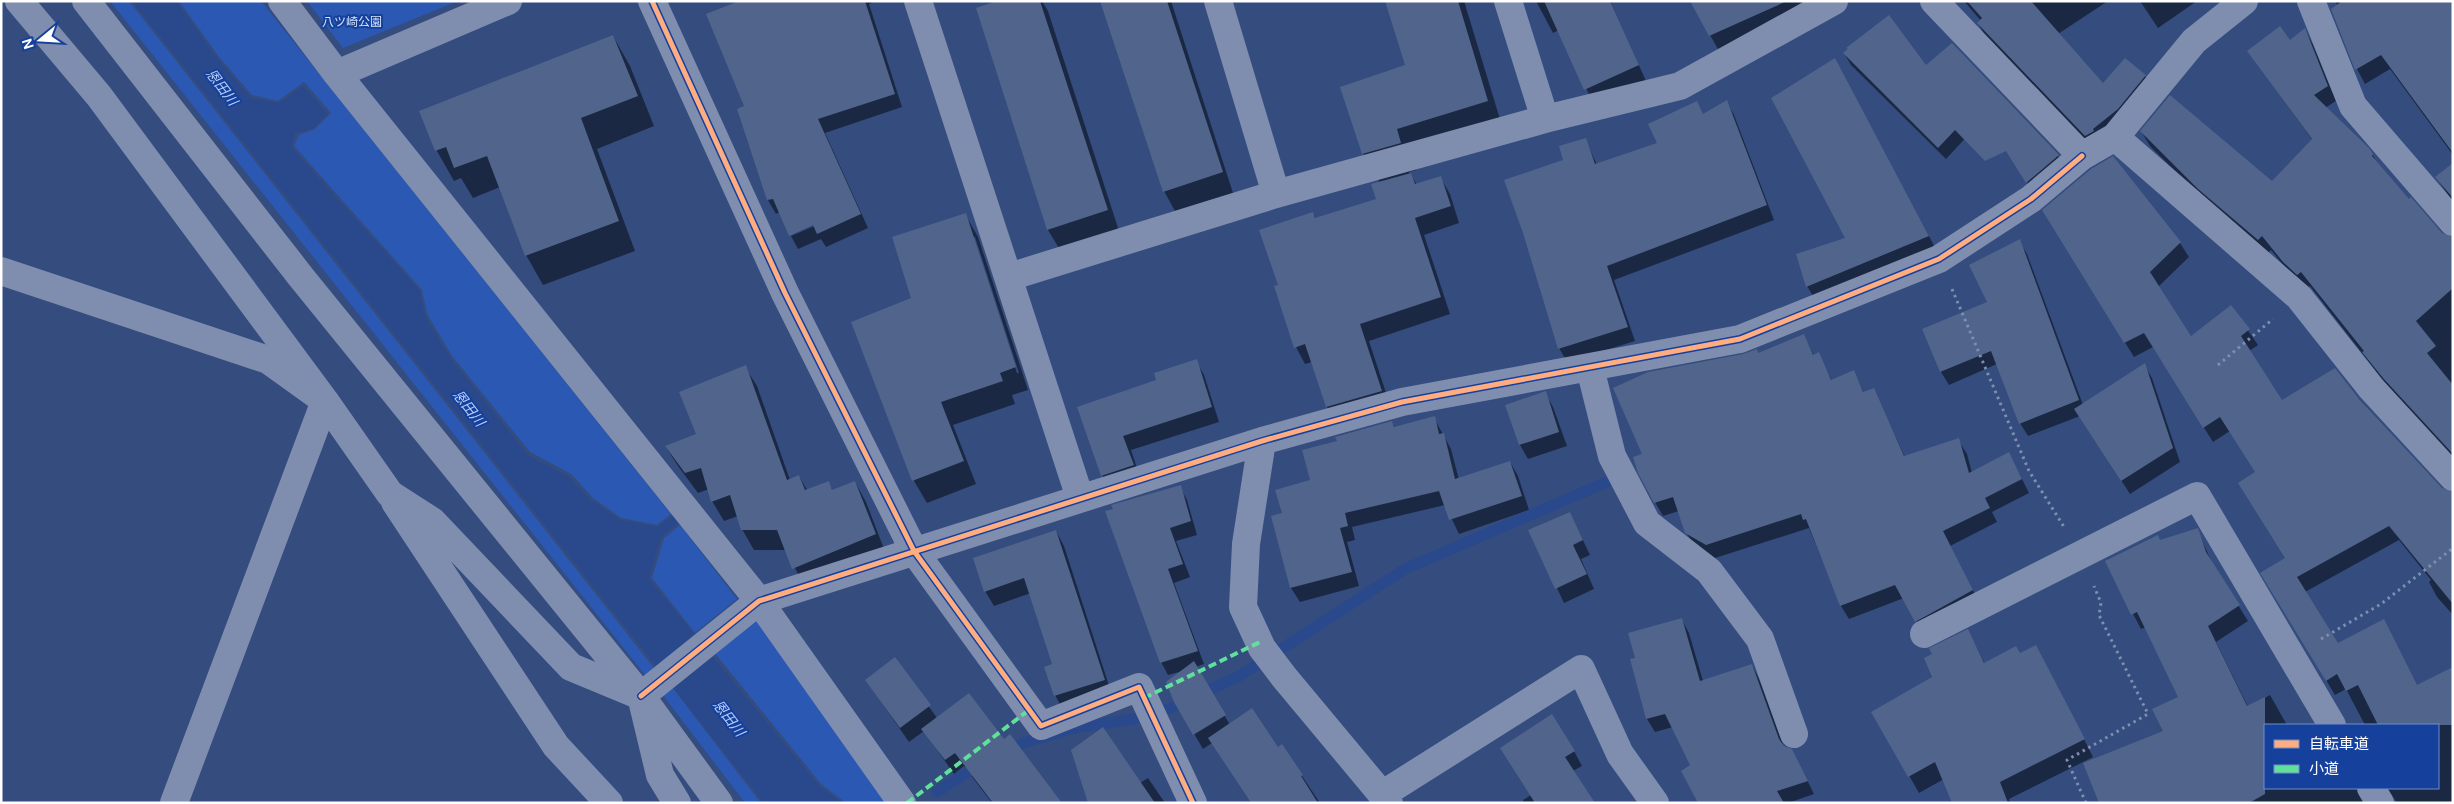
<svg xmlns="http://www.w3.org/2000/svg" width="2454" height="804" font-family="'DM Sans','Noto Sans JP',sans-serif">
	<rect width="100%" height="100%" fill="#344c7e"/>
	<!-- green -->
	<path fill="#2a58b3" d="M 110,1 L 129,1 L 654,668 L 645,675 Z
		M 179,1 L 261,1 L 671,514 L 657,525 L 621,518 L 593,498 L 571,474 L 530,452 L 452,356 L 427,314 L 422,290 L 294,146 L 299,135 L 315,129 L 331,113 L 304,82 L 278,101 L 252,95 L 219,57 Z
		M 307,1 L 458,1 L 343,48 Z
		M 680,525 L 737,599 L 695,633 L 652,578 L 664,538 Z
		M 756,619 L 892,803 L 846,803 L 821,784 L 714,652 Z
		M 672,687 L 761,803 L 745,803 L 662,694 Z"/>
	<!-- water -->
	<path fill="#2a498d" d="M 132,1 L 176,1 L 217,58 L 251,98 L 279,103 L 303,86 L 328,114 L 314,128 L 295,133 L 291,147 L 420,291 L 425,316 L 450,358 L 528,455 L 569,477 L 591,500 L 620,520 L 658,527 L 673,515 L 679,522 L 661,537 L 649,579 L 819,786 L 843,803 L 764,803 Z"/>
	<!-- shadow -->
	<path fill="#0007" fill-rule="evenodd" d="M 742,1 L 876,1 L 869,4 L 902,107 L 825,133 L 868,228 L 826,247 L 821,239 L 798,249 L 791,236 L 819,224 L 780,212 L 776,214 L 768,200 L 739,110 L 745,107 Z
		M 1001,1 L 1042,1 L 1048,11 L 1119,231 L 1060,250 L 1048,230 Z
		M 1102,1 L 1171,1 L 1233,193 L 1175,211 L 1164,191 Z
		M 1387,1 L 1464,1 L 1503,129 L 1411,157 L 1416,170 L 1409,172 L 1417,185 L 1440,177 L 1450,194 L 1459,223 L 1424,235 L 1450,314 L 1369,341 L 1391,408 L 1336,423 L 1327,407 L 1312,362 L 1305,364 L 1296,347 L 1276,287 L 1279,286 L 1313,213 L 1316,219 L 1378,199 L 1380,183 L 1363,153 L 1406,66 Z
		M 1536,1 L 1614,1 L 1611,3 L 1646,81 L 1594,105 L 1559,30 L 1553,33 Z
		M 1691,1 L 1817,1 L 1719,51 Z
		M 1964,1 L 2108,1 L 2058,34 L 2103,85 L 2145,76 L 2154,91 L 2095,151 L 1987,39 L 1978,23 L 1981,21 Z
		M 2140,1 L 2197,1 L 2158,28 Z
		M 2335,1 L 2453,1 L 2453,155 L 2390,69 L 2365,84 L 2357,69 L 2333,10 L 2338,6 Z
		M 2305,30 L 2313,45 L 2336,101 L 2325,108 L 2372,154 L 2380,168 L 2440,233 L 2453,238 L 2453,458 L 2393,393 L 2310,286 L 2306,289 L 2293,277 L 2271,250 L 2267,254 L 2208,204 L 2150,146 L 2141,131 L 2272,183 L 2313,141 L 2248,51 L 2290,41 Z
		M 613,36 L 630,66 L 654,126 L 597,149 L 635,251 L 543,285 L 526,255 L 500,187 L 473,198 L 461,178 L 454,181 L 437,151 L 420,112 Z
		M 1844,53 L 1972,131 L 1946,159 L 1851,65 Z
		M 1844,76 L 1938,253 L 1817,303 L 1807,286 L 1797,255 L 1847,239 Z
		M 1726,101 L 1734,115 L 1774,220 L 1614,280 L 1635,341 L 1567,362 L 1559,348 L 1564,161 L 1585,139 L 1597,165 L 1658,144 Z
		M 2006,148 L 2058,156 L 2062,163 L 2031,189 Z
		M 2453,164 L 2453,202 L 2437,178 Z
		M 965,214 L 978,237 L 1028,390 L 1012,395 L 1015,404 L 953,425 L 976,484 L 927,503 L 914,481 L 852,322 L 912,299 ZM 972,237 L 975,237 L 1019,373 L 1017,373 Z
		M 2052,225 L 2180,243 L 2189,257 L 2158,287 L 2190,338 L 2231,306 L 2258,345 L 2249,351 L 2281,402 L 2359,399 L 2441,489 L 2453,553 L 2453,615 L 2437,597 L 2429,582 L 2431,580 L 2399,540 L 2305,592 L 2338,645 L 2417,686 L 2453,668 L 2453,803 L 2397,803 L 2388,789 L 2383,788 L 2438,788 L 2438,725 L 2365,725 L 2346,689 L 2335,695 L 2271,588 L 2286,558 L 2256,473 L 2230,431 L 2213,442 L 2153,347 L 2134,357 Z
		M 2019,241 L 2027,254 L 2083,405 L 2144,365 L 2152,378 L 2180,462 L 2130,494 L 2080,416 L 2028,436 L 2020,423 L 1997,364 L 1949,385 L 1941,372 L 1924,329 L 1989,302 Z
		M 1804,336 L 1814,356 L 1818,354 L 1832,381 L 1853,372 L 1864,393 L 1873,389 L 1905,457 L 1958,440 L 1967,454 L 1972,473 L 2016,467 L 2029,493 L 1992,512 L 1997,522 L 1950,546 L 1980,604 L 1924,635 L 1904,598 L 1849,619 L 1841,606 L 1809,528 L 1715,558 L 1695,547 L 1686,532 L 1679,511 L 1663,516 L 1655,502 L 1644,455 L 1758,354 Z
		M 1196,361 L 1204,375 L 1219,422 L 1131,450 L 1141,480 L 1111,490 L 1102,475 L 1079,407 L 1158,380 Z
		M 745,367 L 757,386 L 790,480 L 799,476 L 807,490 L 828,482 L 833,491 L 855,482 L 866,502 L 886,554 L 805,588 L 786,550 L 754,550 L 742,529 L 738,516 L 724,521 L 712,501 L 709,489 L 698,493 L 678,466 L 666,447 L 698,435 Z
		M 1545,393 L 1553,407 L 1567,446 L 1528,459 L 1520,445 L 1506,405 Z
		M 1434,418 L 1451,449 L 1459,480 L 1510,462 L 1518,476 L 1529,510 L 1459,534 L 1445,505 L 1352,527 L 1355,540 L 1347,542 L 1359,586 L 1300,602 L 1291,588 L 1273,517 L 1283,514 L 1312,481 L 1338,442 L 1392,422 L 1395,428 Z
		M 1180,487 L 1187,500 L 1197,535 L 1176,541 L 1190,577 L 1174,583 L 1204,664 L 1196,667 L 1230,725 L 1278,749 L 1282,746 L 1320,803 L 1251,803 L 1212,743 L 1203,749 L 1175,701 L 1183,671 L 1168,675 L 1161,662 L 1106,512 Z
		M 1570,513 L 1590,555 L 1581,559 L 1594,589 L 1564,603 L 1530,531 Z
		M 2197,529 L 2213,565 L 2248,621 L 2216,642 L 2248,707 L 2270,695 L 2287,725 L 2265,725 L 2265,788 L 2377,788 L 2365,796 L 2364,803 L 2101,803 L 2164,731 L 2179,697 L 2146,627 L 2141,629 L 2106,562 Z
		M 1056,531 L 1064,546 L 1112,695 L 1063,710 L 1055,695 L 1054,665 L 1031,593 L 994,606 L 985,591 Z
		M 1682,620 L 1689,633 L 1703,681 L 1752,665 L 1759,679 L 1784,747 L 1799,764 L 1814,794 L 1788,803 L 1700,803 L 1692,766 L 1673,727 L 1655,732 L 1647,719 L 1631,660 L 1636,659 Z
		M 1968,631 L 1985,664 L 2020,654 L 2045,663 L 2093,757 L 2009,799 L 2010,803 L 1953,803 L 1944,779 L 1919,793 L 1873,712 L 1934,678 Z
		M 895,659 L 937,718 L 1003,741 L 1061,803 L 992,803 L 964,766 L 954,774 L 924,731 L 909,742 L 866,680 Z
		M 1574,751 L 1582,766 L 1573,771 L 1594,803 L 1524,803 L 1523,800 L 1531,795 L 1510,762 Z
		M 1148,778 L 1165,803 L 1090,803 L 1140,783 Z"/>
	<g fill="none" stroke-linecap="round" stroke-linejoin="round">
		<!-- stream -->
		<path stroke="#2a498d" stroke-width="11" d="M 1006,751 L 1023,743 L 1074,728 L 1134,719 L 1169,709 L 1241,675 L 1405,569 L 1616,478
			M 937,792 L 980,764"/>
	</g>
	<!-- building -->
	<path fill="#51658c" d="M 739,1 L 865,1 L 895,94 L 818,119 L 861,214 L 817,234 L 813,225 L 789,236 L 773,199 L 767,200 L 737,109 L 744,106 L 706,14 Z
		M 997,1 L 1040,1 L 1108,210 L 1047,230 L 976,8 Z
		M 1100,1 L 1167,1 L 1223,172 L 1163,192 Z
		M 1385,1 L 1458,1 L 1488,101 L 1397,129 L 1401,143 L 1362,154 L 1340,87 L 1405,65 Z
		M 1544,1 L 1610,1 L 1639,65 L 1584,90 Z
		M 1690,1 L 1787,1 L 1709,36 Z
		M 1967,1 L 2031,1 L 2103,83 L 2125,58 L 2146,75 L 2118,109 L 2093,129 L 2094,131 L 2085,136 L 1977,23 L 1982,18 Z
		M 2342,1 L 2453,1 L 2453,153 L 2381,55 L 2355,70 L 2331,9 Z
		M 1889,15 L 1926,65 L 1952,43 L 2059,155 L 2026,183 L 2006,151 L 1985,161 L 1955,130 L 1938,148 L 1843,53 L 1848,49 L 1846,48 Z
		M 2280,26 L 2290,40 L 2305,28 L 2328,86 L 2314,95 L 2370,149 L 2373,154 L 2372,156 L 2409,199 L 2411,197 L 2442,233 L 2453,237 L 2453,288 L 2416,321 L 2436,346 L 2427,353 L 2453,385 L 2453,454 L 2383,378 L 2362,352 L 2364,351 L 2301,272 L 2297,275 L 2283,262 L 2262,236 L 2258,240 L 2198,189 L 2140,131 L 2170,95 L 2272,181 L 2312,139 L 2247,51 Z
		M 613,35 L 638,96 L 581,118 L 619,221 L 525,256 L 487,156 L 454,168 L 446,147 L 435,151 L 419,111 Z
		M 1835,58 L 1929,236 L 1806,287 L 1796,254 L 1845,238 L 1771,98 Z
		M 1727,100 L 1767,205 L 1607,266 L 1628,327 L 1558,349 L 1523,233 L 1504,180 L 1563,160 L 1559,146 L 1586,138 L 1595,164 L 1657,143 L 1648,124 L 1697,101 L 1703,114 Z
		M 2113,156 L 2181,242 L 2150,272 L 2191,336 L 2231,305 L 2250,329 L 2241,336 L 2282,400 L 2335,368 L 2359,399 L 2442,488 L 2453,492 L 2453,604 L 2389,526 L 2297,577 L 2338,643 L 2384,619 L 2417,685 L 2453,667 L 2453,725 L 2378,725 L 2358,685 L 2346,691 L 2337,674 L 2326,681 L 2260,573 L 2285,558 L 2238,483 L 2255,472 L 2220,417 L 2203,428 L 2144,333 L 2124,343 L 2042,210 L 2091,169 Z
		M 2453,163 L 2453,198 L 2435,177 Z
		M 1411,173 L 1415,184 L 1441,176 L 1451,206 L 1415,218 L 1441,297 L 1360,324 L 1382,391 L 1326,407 L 1305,344 L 1294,348 L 1274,286 L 1278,285 L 1259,230 L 1313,212 L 1315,218 L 1376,199 L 1371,184 Z
		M 966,213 L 1016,367 L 1000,373 L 1003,381 L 941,402 L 964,461 L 912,481 L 851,322 L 911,298 L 892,237 Z
		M 2020,239 L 2079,400 L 2019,424 L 1991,351 L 1940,372 L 1922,329 L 1987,302 L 1969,265 Z
		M 1804,334 L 1813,355 L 1819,352 L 1831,380 L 1854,370 L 1863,392 L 1874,388 L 1904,456 L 1959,438 L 1969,473 L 2009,452 L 2022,479 L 1985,498 L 1990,508 L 1943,531 L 1973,590 L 1915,622 L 1895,585 L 1840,606 L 1806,519 L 1803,520 L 1801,514 L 1706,545 L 1685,533 L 1673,497 L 1654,503 L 1638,473 L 1633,457 L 1642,454 L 1613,388 L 1648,372 L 1743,354 L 1757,349 L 1758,353 Z
		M 1197,359 L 1212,407 L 1123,436 L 1134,465 L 1101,476 L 1077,407 L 1156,380 L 1154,373 Z
		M 2145,363 L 2173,448 L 2121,481 L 2074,409 Z
		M 746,365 L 787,480 L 799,475 L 805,490 L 829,481 L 832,490 L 855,481 L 876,534 L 792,569 L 777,530 L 741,530 L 730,495 L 711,502 L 701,468 L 685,473 L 665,446 L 696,434 L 679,392 Z
		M 1546,391 L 1559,432 L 1519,445 L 1505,405 Z
		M 1435,416 L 1439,434 L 1444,433 L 1455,479 L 1510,461 L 1522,496 L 1449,520 L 1439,491 L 1345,513 L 1348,526 L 1340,528 L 1352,572 L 1290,588 L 1271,516 L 1282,513 L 1275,490 L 1310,480 L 1302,450 L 1337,441 L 1335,437 L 1392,421 L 1394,427 Z
		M 1181,485 L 1191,521 L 1170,528 L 1183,564 L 1168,569 L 1198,651 L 1160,663 L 1105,511 L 1113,509 L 1111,505 Z
		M 1570,512 L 1583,540 L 1573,545 L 1587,574 L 1555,589 L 1528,530 Z
		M 2198,528 L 2206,552 L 2240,605 L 2208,626 L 2247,706 L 2265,697 L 2265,794 L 2249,803 L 2099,803 L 2083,763 L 2163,731 L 2152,709 L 2178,697 L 2137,612 L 2131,615 L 2105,561 L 2158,535 L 2160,540 Z
		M 1056,530 L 1105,680 L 1054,696 L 1044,667 L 1052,664 L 1024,578 L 984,592 L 973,558 Z
		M 1682,618 L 1700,681 L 1752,664 L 1779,739 L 1784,746 L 1792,749 L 1808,781 L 1777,791 L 1784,803 L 1698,803 L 1681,771 L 1690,765 L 1665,714 L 1646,719 L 1630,659 L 1635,658 L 1628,633 Z
		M 1968,629 L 1984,663 L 2016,646 L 2020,653 L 2036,645 L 2085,739 L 2000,782 L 2008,803 L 1952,803 L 1935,762 L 1908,777 L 1871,712 L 1932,677 L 1924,658 L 1932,654 L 1929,648 Z
		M 895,657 L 931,705 L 900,728 L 865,680 Z
		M 1194,661 L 1226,715 L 1193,735 L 1174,702 L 1166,682 Z
		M 969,693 L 1004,739 L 1010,734 L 1062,803 L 993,803 L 955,753 L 945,760 L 921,729 Z
		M 1252,708 L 1278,747 L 1282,744 L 1303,775 L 1301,776 L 1318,803 L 1251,803 L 1208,738 Z
		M 1552,714 L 1575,751 L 1565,757 L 1595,803 L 1535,803 L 1500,748 Z
		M 1103,727 L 1155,803 L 1088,803 L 1071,750 Z"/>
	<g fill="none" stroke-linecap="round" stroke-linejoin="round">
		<!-- path -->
		<path stroke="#7f8eaf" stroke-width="3" stroke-dasharray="2.5 4" stroke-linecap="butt" d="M 1952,289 L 2029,471 L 2064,527
			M 2218,365 L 2273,319
			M 2321,639 L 2381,604 L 2453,548
			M 2086,803 L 2067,760 L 2148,714 L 2099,615 L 2101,603 L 2094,586"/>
		<!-- minor -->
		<path stroke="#7f8eaf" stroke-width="28" d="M 19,1 L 99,96 L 325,401 L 174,803
			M 86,1 L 301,277 L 641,696 L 719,803
			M 282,1 L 337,74 L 759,601 L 902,803
			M 652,1 L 785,293 L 914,551 L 1041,726 L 1139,687 L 1193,803
			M 918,1 L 1080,498
			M 1218,1 L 1276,194
			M 1934,1 L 2082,156 L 2115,137 L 2194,41 L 2244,1
			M 2311,1 L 2353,106 L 2453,222
			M 337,74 L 508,1
			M 1545,119 L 1680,86 L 1834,1
			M 2115,137 L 2299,297 L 2371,388 L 2453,477
			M 1,271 L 268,360 L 325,401 L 390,494 L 432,521 L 571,667 L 641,696 L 660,775 L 677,803
			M 1009,277 L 1276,194 L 1545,119 L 1508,1
			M 1590,368 L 1612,456 L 1647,523 L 1709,571 L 1760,639 L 1794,734
			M 1262,441 L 1246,544 L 1243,607 L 1262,648 L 1284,677 L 1389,803
			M 395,502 L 556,746 L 609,803
			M 1924,634 L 2197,496 L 2332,725
			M 641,696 L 759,601 L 1262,441 L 1402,402 L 1740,339 L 1939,259 L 2031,199 L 2082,156
			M 2371,788 L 2380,803
			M 1383,794 L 1581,669 L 1620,754 L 1655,803"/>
		<!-- quiet -->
		<path stroke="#60e19b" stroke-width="4" stroke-dasharray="8 4" stroke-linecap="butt" d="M 1144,698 L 1260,642
			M 907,803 L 1029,710"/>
		<!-- cycleway casing -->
		<g stroke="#15419d" stroke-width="8">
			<path id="cycleway" d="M 652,1 L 785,293 L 914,551 L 1041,726 L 1139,687 L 1193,803
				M 641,696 L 759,601 L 1262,441 L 1402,402 L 1740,339 L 1939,259 L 2031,199 L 2082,156"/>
		</g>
		<!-- cycleway -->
		<use href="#cycleway" stroke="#ffac80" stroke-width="5"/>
	</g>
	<g text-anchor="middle" stroke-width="4" stroke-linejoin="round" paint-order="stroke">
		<!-- park labels -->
		<g font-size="12" fill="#d4e2fd" stroke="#15419d">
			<text x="352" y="26">八ツ崎公園</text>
		</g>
		<!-- water labels -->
		<g font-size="14" font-style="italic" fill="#b9cffa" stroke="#15419d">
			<text transform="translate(222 87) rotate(53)" y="5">恩田川</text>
			<text transform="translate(469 408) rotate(52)" y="5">恩田川</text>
			<text transform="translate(729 718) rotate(52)" y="5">恩田川</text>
		</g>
	</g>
	<!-- border -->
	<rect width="2454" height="804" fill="none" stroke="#ffffff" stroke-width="5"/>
	<!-- legend -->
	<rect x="2264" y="724" width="175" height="65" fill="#15419d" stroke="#738dc4"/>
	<rect x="2274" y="740" width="25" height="8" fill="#ffac80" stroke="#738dc4"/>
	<text x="2309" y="749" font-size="15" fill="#ffffff">自転車道</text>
	<rect x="2274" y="765" width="25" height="8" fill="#60e19b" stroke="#738dc4"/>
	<text x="2309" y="774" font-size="15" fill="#ffffff">小道</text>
	<!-- north arrow -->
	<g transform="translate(40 40) rotate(252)" stroke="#15419d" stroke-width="4" paint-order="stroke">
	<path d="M0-4L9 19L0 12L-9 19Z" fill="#ffffff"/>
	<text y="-8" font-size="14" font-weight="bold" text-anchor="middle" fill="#ffffff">N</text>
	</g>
</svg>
